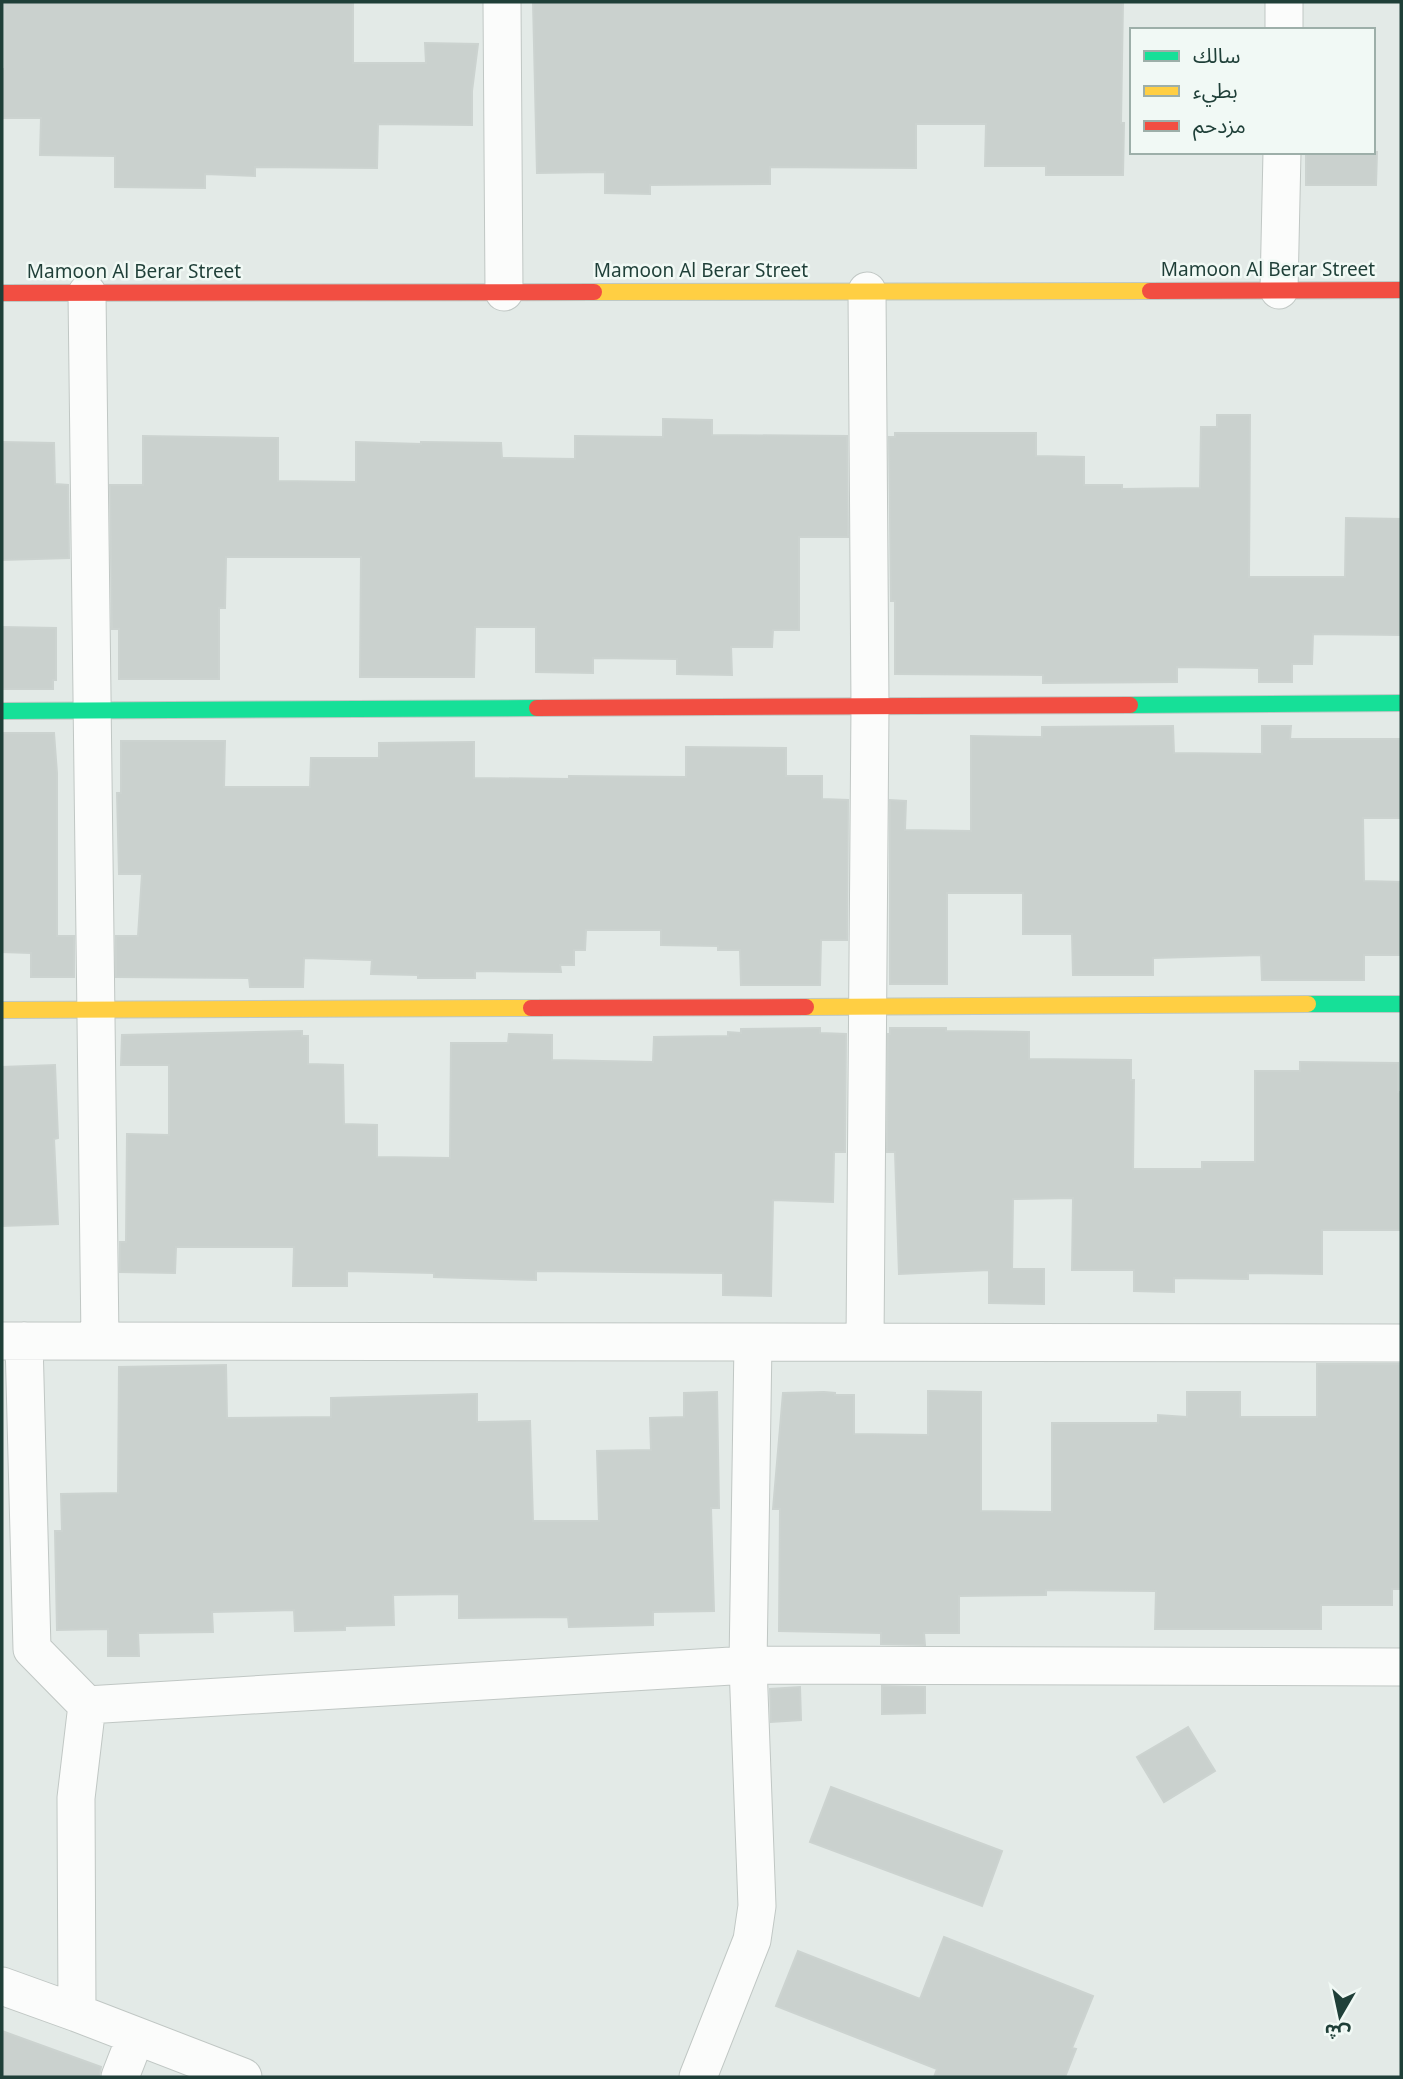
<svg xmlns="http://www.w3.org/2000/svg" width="1403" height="2079" font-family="'Noto Sans','Noto Sans Arabic',sans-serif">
	<rect width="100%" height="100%" fill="#e3eae7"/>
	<!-- building -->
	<path fill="#cad1ce" stroke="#ccd3d0" stroke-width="2" d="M 5,2 L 353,2 L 353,63 L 426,63 L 425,43 L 478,44 L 472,91 L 472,125 L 378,124 L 377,168 L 255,167 L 255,176 L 205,174 L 205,188 L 115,187 L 115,156 L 40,155 L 41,118 L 2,118 L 2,69 L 5,69 Z
		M 533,2 L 1123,2 L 1121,123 L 1124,123 L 1123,175 L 1046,175 L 1046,166 L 985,166 L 986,124 L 916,124 L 916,168 L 770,167 L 770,184 L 650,185 L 650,194 L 605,193 L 605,172 L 537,173 Z
		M 1306,152 L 1377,152 L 1376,185 L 1306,185 Z
		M 1217,415 L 1250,415 L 1249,577 L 1345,577 L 1346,518 L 1401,519 L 1401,635 L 1313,634 L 1312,664 L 1292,664 L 1292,682 L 1259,682 L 1259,668 L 1177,667 L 1177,682 L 1043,683 L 1043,675 L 895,674 L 895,601 L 891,601 L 889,437 L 895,437 L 895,433 L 1036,433 L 1036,456 L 1084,457 L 1084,485 L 1122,485 L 1122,489 L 1200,488 L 1201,427 L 1217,427 Z
		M 663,419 L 712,420 L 712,435 L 847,436 L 848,537 L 799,537 L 799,630 L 773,630 L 772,647 L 731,647 L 732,675 L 677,674 L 677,659 L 593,658 L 593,673 L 536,672 L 536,627 L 475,627 L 474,677 L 360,677 L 361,557 L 226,557 L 225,608 L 219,608 L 219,679 L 119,679 L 119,629 L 112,629 L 110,485 L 143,485 L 143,436 L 278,438 L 278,481 L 356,482 L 356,442 L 421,444 L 421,442 L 501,443 L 502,458 L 575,459 L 575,436 L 663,437 Z
		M 2,442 L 54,443 L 55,484 L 68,485 L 69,558 L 2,560 Z
		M 2,627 L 56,628 L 56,680 L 53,680 L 53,689 L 2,689 Z
		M 1173,726 L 1174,753 L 1262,754 L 1262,726 L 1291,726 L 1290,739 L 1401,739 L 1401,818 L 1363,818 L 1364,881 L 1401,882 L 1401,955 L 1364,955 L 1364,980 L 1262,980 L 1261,955 L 1153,958 L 1153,975 L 1073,975 L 1072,934 L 1023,934 L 1023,893 L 947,893 L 947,984 L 890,984 L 890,800 L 906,801 L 905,830 L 971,831 L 971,736 L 1042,737 L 1042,727 Z
		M 2,733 L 54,733 L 57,773 L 57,936 L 74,936 L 74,977 L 31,977 L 31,953 L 2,952 Z
		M 121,741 L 225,741 L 224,787 L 310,787 L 311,758 L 379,758 L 379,743 L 474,742 L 474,778 L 569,779 L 569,776 L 686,777 L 686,747 L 786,748 L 786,776 L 822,776 L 822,799 L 848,800 L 847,940 L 821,940 L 820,985 L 741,985 L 740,950 L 718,950 L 718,946 L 661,945 L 661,930 L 586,930 L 585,950 L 574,950 L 574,965 L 560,965 L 561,972 L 475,971 L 475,978 L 418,978 L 418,975 L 371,974 L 372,960 L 304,958 L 303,987 L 250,987 L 249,978 L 116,977 L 116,936 L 138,936 L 142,874 L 119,874 L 117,793 L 121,793 Z
		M 820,1028 L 820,1033 L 846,1034 L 845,1152 L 834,1152 L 833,1202 L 773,1200 L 771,1296 L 723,1295 L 723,1273 L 536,1271 L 536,1280 L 434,1277 L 434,1273 L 347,1271 L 347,1286 L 293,1286 L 294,1247 L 176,1247 L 175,1273 L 120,1272 L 120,1242 L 126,1242 L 127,1134 L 169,1135 L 169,1065 L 121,1065 L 122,1035 L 302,1031 L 302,1036 L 308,1036 L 308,1064 L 343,1065 L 344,1124 L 377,1125 L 377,1157 L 450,1158 L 451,1043 L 508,1043 L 509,1034 L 552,1035 L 552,1060 L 653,1062 L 654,1037 L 728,1036 L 728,1032 L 741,1033 L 741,1029 Z
		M 890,1028 L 946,1028 L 946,1031 L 1029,1032 L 1029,1059 L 1131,1060 L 1131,1080 L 1134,1080 L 1133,1169 L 1202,1169 L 1202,1162 L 1255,1162 L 1255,1071 L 1300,1071 L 1300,1062 L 1398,1063 L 1398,1092 L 1401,1092 L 1401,1230 L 1322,1230 L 1322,1274 L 1248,1273 L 1248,1279 L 1174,1278 L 1174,1292 L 1134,1291 L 1134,1270 L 1072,1270 L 1073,1198 L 1013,1199 L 1012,1269 L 1010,1269 L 1044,1269 L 1044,1304 L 989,1303 L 989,1270 L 899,1274 L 895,1152 L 887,1152 L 888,1034 L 890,1034 Z
		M 55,1065 L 58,1138 L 54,1139 L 58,1224 L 2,1226 L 2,1067 Z
		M 1317,1364 L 1401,1364 L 1401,1589 L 1392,1589 L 1392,1605 L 1321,1605 L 1321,1629 L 1155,1629 L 1156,1591 L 1046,1590 L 1046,1595 L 959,1596 L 959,1633 L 924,1633 L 925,1645 L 881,1644 L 881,1633 L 779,1631 L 780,1509 L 773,1509 L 783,1393 L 824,1392 L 835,1393 L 835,1395 L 854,1395 L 854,1434 L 928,1435 L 928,1391 L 981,1392 L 981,1511 L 1052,1512 L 1052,1423 L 1158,1423 L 1158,1415 L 1187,1417 L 1187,1392 L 1240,1392 L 1240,1417 L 1317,1417 Z
		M 226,1365 L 227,1418 L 331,1417 L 331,1398 L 477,1394 L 477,1422 L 530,1421 L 533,1521 L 599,1521 L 597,1451 L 651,1450 L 650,1418 L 684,1417 L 684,1393 L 717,1392 L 719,1508 L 711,1508 L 714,1611 L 653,1612 L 653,1625 L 569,1627 L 568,1617 L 459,1618 L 459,1594 L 393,1595 L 394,1625 L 345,1626 L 345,1630 L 295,1631 L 294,1610 L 212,1612 L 213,1632 L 138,1633 L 139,1656 L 108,1656 L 108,1629 L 57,1630 L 55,1531 L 62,1531 L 61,1494 L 118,1493 L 119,1367 Z
		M 882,1686 L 925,1687 L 925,1713 L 882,1714 Z
		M 800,1687 L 801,1720 L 771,1722 L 770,1689 Z
		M 1188,1727 L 1215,1771 L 1164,1802 L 1137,1757 Z
		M 831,1787 L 1002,1851 L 982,1906 L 810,1842 Z
		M 944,1937 L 1093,1996 L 1072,2048 L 1076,2049 L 1065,2077 L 934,2077 L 937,2069 L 776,2006 L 798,1951 L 920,1999 Z
		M 2,2031 L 101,2067 L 99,2077 L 2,2077 Z"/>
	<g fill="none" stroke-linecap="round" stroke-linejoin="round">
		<!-- street casing -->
		<g stroke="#c0c7c4" stroke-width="39">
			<path id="street" d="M 502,2 L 504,292
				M 1284,30 L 1284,2
				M 1279,290 L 1282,152
				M 87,293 L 100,1341
				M 2,1341 L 1401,1343
				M 24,1341 L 32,1649 L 87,1705 L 76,1798 L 77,2013
				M 865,1342 L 870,706 L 867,291
				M 87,1705 L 748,1665 L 1401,1667
				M 2,1986 L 77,2013 L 243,2077
				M 120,2077 L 136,2036
				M 698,2077 L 752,1940 L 757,1906 L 748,1665 L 753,1342"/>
		</g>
		<!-- fast casing -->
		<g stroke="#bec8c4" stroke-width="18">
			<path id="fast" d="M 1130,705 L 1401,703
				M 2,711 L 537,708
				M 1308,1004 L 1401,1004"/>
		</g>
		<!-- slow casing -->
		<g stroke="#bec8c4" stroke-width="18">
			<path id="slow" d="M 594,292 L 1150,291
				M 806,1007 L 1308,1004
				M 2,1010 L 531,1008"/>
		</g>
		<!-- jam casing -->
		<g stroke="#bec8c4" stroke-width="18">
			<path id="jam" d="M 1150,291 L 1401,290
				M 2,293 L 594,292
				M 537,708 L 1130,705
				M 531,1008 L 806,1007"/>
		</g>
		<!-- street -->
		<use href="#street" stroke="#fbfcfb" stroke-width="37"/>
		<!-- fast -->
		<use href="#fast" stroke="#16e098" stroke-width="16"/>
		<!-- slow -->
		<use href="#slow" stroke="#ffcf43" stroke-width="16"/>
		<!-- jam -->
		<use href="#jam" stroke="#f24e42" stroke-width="16"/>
	</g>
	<g text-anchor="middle" stroke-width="5" stroke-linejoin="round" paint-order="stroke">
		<!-- street labels -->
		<g font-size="19" fill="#1f3f38" stroke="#f1f9f5">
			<text x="1268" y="276">Mamoon Al Berar Street</text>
			<text x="701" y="277">Mamoon Al Berar Street</text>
			<text x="134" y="278">Mamoon Al Berar Street</text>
		</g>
	</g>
	<!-- border -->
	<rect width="1403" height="2079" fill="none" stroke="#1f3f38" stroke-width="7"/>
	<!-- legend -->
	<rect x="1130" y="28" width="245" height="126" fill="#f1f9f5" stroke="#9dafa9" stroke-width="2"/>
	<rect x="1144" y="51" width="35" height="10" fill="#16e098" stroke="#9dafa9" stroke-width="2"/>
	<text x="1193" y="63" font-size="21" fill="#1f3f38">سالك</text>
	<rect x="1144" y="86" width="35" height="10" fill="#ffcf43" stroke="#9dafa9" stroke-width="2"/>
	<text x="1193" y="98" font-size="21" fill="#1f3f38">بطيء</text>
	<rect x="1144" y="121" width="35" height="10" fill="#f24e42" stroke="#9dafa9" stroke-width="2"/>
	<text x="1193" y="133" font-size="21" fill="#1f3f38">مزدحم</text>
	<!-- north arrow -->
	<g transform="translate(1340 2016) rotate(189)" stroke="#f1f9f5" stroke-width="5" paint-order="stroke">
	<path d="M0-5L12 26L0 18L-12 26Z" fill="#1f3f38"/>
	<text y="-10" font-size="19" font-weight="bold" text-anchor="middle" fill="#1f3f38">ش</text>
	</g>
</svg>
